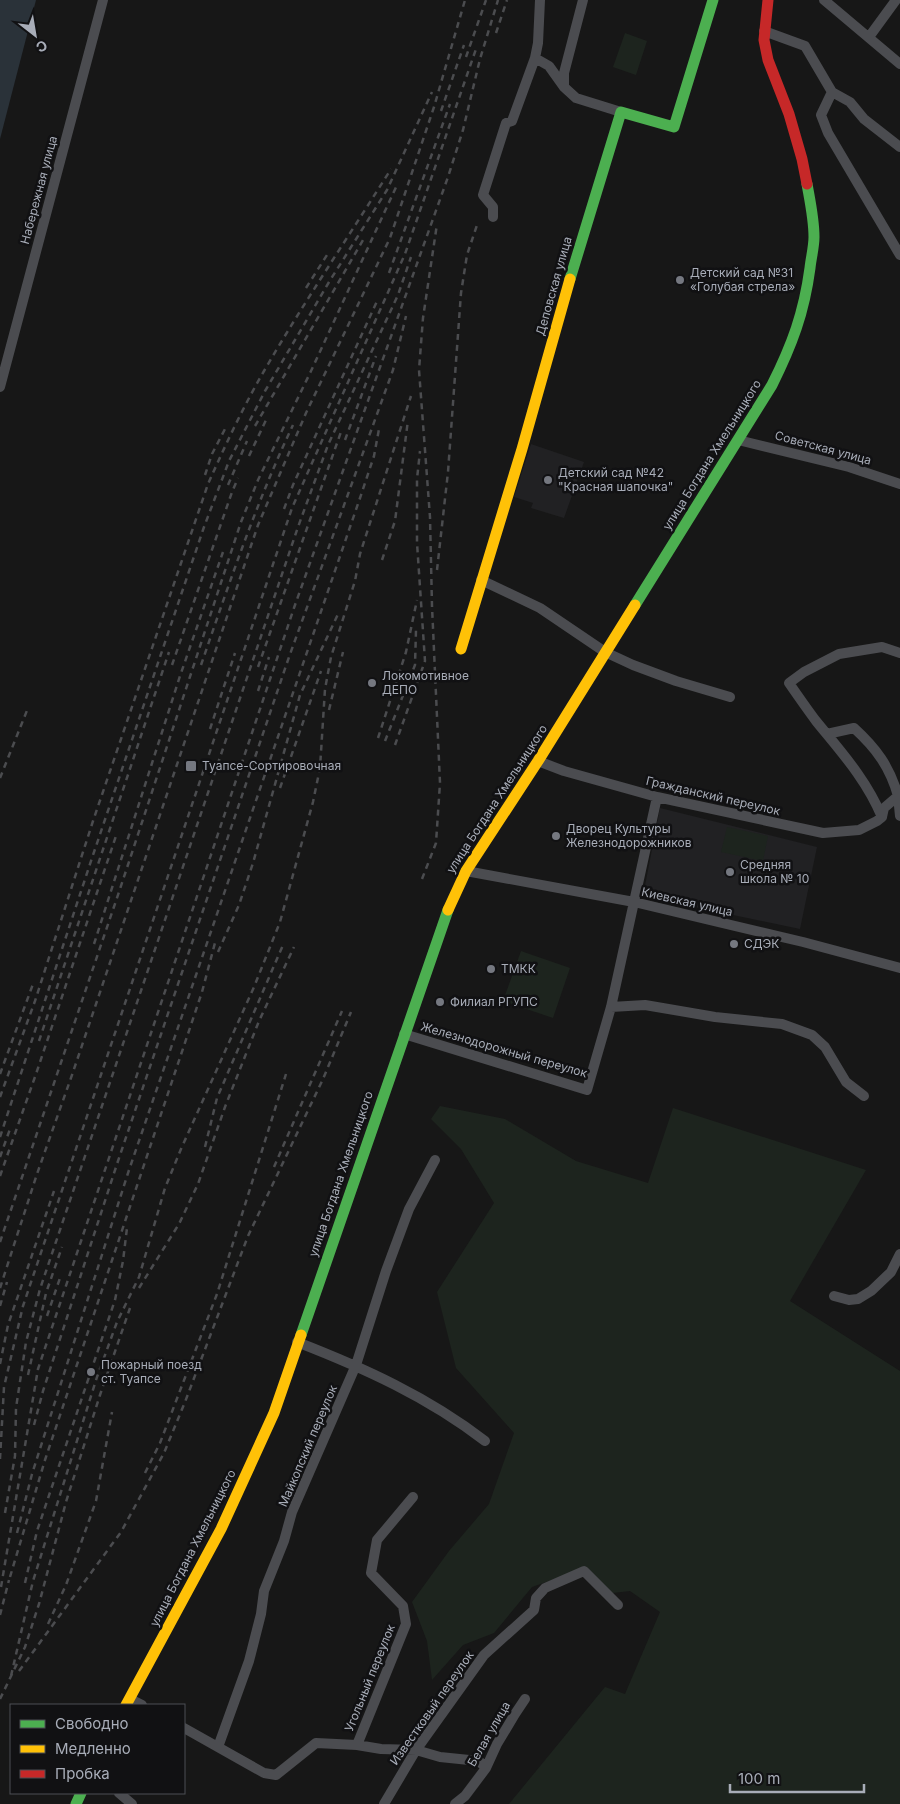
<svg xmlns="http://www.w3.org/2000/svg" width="900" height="1804" font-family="Inter,sans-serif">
	<rect width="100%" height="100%" fill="#171717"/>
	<!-- built -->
	<path fill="#212123" d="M 531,444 L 584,462 L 564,518 L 531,508 L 533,503 L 514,497 Z
		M 660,808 L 817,847 L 800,929 L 643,896 Z"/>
	<!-- green -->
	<path fill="#1d241e" d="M 625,33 L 647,41 L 636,75 L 613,67 Z
		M 727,827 L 768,836 L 763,861 L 721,852 Z
		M 521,951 L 570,968 L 553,1018 L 503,1001 Z
		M 440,1106 L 505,1119 L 576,1161 L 648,1183 L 673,1108 L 866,1170 L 790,1301 L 900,1371 L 900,1804 L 509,1804 L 605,1687 L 625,1694 L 660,1612 L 630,1591 L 604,1594 L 580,1570 L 532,1587 L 494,1633 L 463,1645 L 432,1680 L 427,1641 L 412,1602 L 449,1551 L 489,1504 L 514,1433 L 456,1368 L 437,1292 L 494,1203 L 461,1149 L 431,1119 Z"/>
	<!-- water -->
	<path fill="#2a3239" d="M 0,0 L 36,0 L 0,139 Z"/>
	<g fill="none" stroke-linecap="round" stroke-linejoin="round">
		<!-- street -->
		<path stroke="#4b4c50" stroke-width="10" d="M 824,0 L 900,64
			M 764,31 L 805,46 L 832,92 L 821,115 L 828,133 L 900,255
			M 869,37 L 896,0
			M 535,58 L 549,66 L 564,87 L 576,98 L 621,112
			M 564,87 L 564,73 L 583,0
			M 832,92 L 850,102 L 864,119 L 900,147
			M 493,217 L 493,207 L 483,195 L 506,123 L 512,121 L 535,58 L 538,43 L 540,0
			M 0,387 L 103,0
			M 738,440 L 849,467 L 900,484
			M 481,580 L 540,608 L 605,652 L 633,665 L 676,681 L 730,697
			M 827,734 L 854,728 C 876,748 890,767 898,796
			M 538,761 L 564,771 L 657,797 L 823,833 L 859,830 L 877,821 L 882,817 C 866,779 842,753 816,721 C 807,709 798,696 789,683 L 804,672 L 839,654 L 882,647 L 900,653
			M 882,817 L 884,808 L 898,796 L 900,816
			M 466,871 L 634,902 L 803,942 L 900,968
			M 611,1007 L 645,1005 L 715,1017 L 782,1024 L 812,1035 L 825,1047 L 846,1082 L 864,1096
			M 404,1034 L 587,1090 L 611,1007 L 657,797
			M 834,1296 L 849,1300 L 858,1299 L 871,1291 L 891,1272 L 900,1254
			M 297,1342 C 364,1368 428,1397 485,1441
			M 130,1699 L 142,1705
			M 184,1728 L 264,1773 L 276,1775 L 316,1743 L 357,1745 L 381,1749 L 416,1750 L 440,1757 L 479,1761 L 486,1768
			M 357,1745 L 406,1624 L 403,1606 L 371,1573 L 377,1540 L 413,1497
			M 218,1747 L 249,1661 L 261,1614 L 264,1591 L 284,1541 L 292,1512 L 356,1365 L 386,1271 L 409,1209 L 435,1160
			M 119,1793 L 132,1804
			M 384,1804 L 416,1750 L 484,1655 L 534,1610 L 536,1598 L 545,1588 L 584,1571 L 618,1605
			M 455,1804 L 465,1796 L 486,1768 L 497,1744 L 515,1714 L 525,1699"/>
		<!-- fast -->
		<path stroke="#4caf50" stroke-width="11" d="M 570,279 L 621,112 L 674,127 L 713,0
			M 635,605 L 772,385 C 792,345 804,313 810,268 C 811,258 814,247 814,237 C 814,219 810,201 807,184
			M 301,1335 L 448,910
			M 76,1804 L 81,1793"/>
		<!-- slow -->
		<path stroke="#ffc107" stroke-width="11" d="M 461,649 L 522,449 L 570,279
			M 448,910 L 466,871 L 538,761 L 635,605
			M 126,1705 L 221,1529 L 274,1413 L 301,1335"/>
		<!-- jam -->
		<path stroke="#c62828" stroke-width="11" d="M 768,0 L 764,40 L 768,60 L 789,114 L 802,159 L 807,184"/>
		<!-- rail -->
		<path stroke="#4b4c4f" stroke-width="2.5" stroke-dasharray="6 5" stroke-linecap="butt" d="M 496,33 L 507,0
			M 466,57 L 486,0
			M 441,111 L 464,45
			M 389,273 L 450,104
			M 306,288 L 327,255
			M 255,426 L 363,240
			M 345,440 L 376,356
			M 249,456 L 266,420
			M 205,475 L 212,454 L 225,429
			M 228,485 L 247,441
			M 284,509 L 293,485 L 378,299
			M 382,560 L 395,521 L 408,420
			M 437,570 L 448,472 L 461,293 L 467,255 L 477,225
			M 172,665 L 232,492 L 238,478
			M 201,665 C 229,584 256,503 293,425
			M 258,667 L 342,429
			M 258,691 L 269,657
			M 329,710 L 343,652
			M 210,729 L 235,653
			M 378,738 L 406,652 L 417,600
			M 385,741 L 415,665 L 416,630
			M 395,745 L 425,661 L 417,543 L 417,479 L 420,451
			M 0,778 L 28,708
			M 280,788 L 321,671
			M 422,879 L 436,843 L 440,783 L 432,606 L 430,517 L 419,370 L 423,318 L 437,224
			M 94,944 L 180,676 L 223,552
			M 218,952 L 239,905 L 253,863 L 300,695 L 339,612
			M 39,1041 L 169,652
			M 0,1074 L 33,984
			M 0,1097 L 35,1001 L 93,821 L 208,484 C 225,446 243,407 264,371 C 304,302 349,236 391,169
			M 0,1137 L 92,858 L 204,527 L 229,461 L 265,391 L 329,282 L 387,190 L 432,92
			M 205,1147 L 217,1098 L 283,945
			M 0,1157 L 10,1129
			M 274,1167 L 342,1011
			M 0,1176 L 36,1074 L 117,833
			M 0,1242 L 120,889 L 241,522 L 258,480 L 311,371 L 397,185
			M 0,1288 L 37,1174 L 72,1075 L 258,525 L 306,413 L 390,238 L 434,107 L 465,0
			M 139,1288 L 179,1224 L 198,1184 L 225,1107 L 259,1021 L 294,947
			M 0,1306 L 7,1282
			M 47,1316 L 60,1278
			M 0,1364 L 8,1325 L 54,1191
			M 28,1375 L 46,1293 L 62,1247
			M 34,1425 L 43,1391 L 118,1161 L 289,657 L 393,370 L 406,316
			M 0,1459 L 4,1387 L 23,1306 L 292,508 L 405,254 L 476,49
			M 145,1473 L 160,1443 L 217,1294 L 286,1074
			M 5,1513 L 15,1456 L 16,1408 L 26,1342 L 40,1289 L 298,527 L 328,445 L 398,295 L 411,257
			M 17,1533 L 32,1474 L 129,1170 L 360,498 L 374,456 L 379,429
			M 10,1577 L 45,1460 L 202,992 L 216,939
			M 25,1583 L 37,1531 L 115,1300 L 123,1261 L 127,1228
			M 1,1587 L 38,1369 L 295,605 L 448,177 L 463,130 L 480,59 L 498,0
			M 0,1615 L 9,1580
			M 48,1624 L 66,1585 L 96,1501 L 112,1412
			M 19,1671 L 121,1532 L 164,1453 L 185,1402 L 248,1236 L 323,1079 L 351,1012
			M 11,1676 L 33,1581 L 97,1377 L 117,1322 L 139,1277 L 165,1188 L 181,1149 L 254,987 L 280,922 L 313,802 L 320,768 L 325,689 L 331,657 L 355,581 L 360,554 L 411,396
			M 0,1699 L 25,1647 L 39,1604 L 66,1502 L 100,1395 L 130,1308"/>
	</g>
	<!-- markers -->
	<g fill="#757880" stroke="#111113" stroke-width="2">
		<circle cx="680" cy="280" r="5"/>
		<circle cx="548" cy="480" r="5"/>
		<circle cx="372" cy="683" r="5"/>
		<rect x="185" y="760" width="12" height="12" rx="2.5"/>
		<circle cx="556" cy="836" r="5"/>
		<circle cx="730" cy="872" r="5"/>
		<circle cx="734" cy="944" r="5"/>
		<circle cx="491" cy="969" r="5"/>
		<circle cx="440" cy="1002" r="5"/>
		<circle cx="91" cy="1372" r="5"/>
	</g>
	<g text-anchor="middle" stroke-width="5" stroke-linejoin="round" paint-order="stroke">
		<!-- street labels -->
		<g font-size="12" fill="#a8adb8" stroke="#111113">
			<text transform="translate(39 190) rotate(-75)" y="4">Набережная улица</text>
			<text transform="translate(554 286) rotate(-74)" y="4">Деповская улица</text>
			<text transform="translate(823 448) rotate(15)" y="4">Советская улица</text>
			<text transform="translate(712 455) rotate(-58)" y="4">улица Богдана Хмельницкого</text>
			<text transform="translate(713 796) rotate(13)" y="4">Гражданский переулок</text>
			<text transform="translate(497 799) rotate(-57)" y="4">улица Богдана Хмельницкого</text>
			<text transform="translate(687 902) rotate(13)" y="4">Киевская улица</text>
			<text transform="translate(504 1050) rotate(16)" y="4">Железнодорожный переулок</text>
			<text transform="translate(341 1174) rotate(-71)" y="4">улица Богдана Хмельницкого</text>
			<text transform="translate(308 1446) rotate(-67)" y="4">Майкопский переулок</text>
			<text transform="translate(193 1548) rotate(-63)" y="4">улица Богдана Хмельницкого</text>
			<text transform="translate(370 1678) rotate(-68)" y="4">Угольный переулок</text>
			<text transform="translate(432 1708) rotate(-55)" y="4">Известковый переулок</text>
			<text transform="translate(489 1734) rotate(-60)" y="4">Белая улица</text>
		</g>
		<!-- poi labels -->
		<g font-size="12" fill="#a8adb8" stroke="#111113" text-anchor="start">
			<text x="690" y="277">Детский сад №31<tspan x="690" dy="14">«Голубая стрела»</tspan></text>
			<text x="558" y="477">Детский сад №42<tspan x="558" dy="14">"Красная шапочка"</tspan></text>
			<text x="382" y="680">Локомотивное<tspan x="382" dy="14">ДЕПО</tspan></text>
			<text x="202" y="770">Туапсе-Сортировочная</text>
			<text x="566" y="833">Дворец Культуры<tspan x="566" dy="14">Железнодорожников</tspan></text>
			<text x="740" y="869">Средняя<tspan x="740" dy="14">школа № 10</tspan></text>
			<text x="744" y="948">СДЭК</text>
			<text x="501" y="973">ТМКК</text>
			<text x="450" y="1006">Филиал РГУПС</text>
			<text x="101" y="1369">Пожарный поезд<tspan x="101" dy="14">ст. Туапсе</tspan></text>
		</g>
	</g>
	<!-- legend -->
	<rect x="10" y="1704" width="175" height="90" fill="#111113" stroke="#4d4f55"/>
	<rect x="20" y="1720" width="25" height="8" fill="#4caf50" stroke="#4d4f55"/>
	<text x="55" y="1729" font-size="15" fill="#a8adb8">Свободно</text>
	<rect x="20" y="1745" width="25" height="8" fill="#ffc107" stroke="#4d4f55"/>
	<text x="55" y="1754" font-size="15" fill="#a8adb8">Медленно</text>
	<rect x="20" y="1770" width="25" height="8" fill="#c62828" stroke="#4d4f55"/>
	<text x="55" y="1779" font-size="15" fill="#a8adb8">Пробка</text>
	<!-- north arrow -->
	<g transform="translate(35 35) rotate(149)" stroke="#111113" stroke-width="4" paint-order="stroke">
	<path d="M0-4L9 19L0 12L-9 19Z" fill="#a8adb8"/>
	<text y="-8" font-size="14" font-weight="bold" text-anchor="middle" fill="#a8adb8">С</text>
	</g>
	<!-- scale -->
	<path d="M730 1784v8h134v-8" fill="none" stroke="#a8adb8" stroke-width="2.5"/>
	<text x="738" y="1784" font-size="15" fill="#a8adb8" stroke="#111113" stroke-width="4" paint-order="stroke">100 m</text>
</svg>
